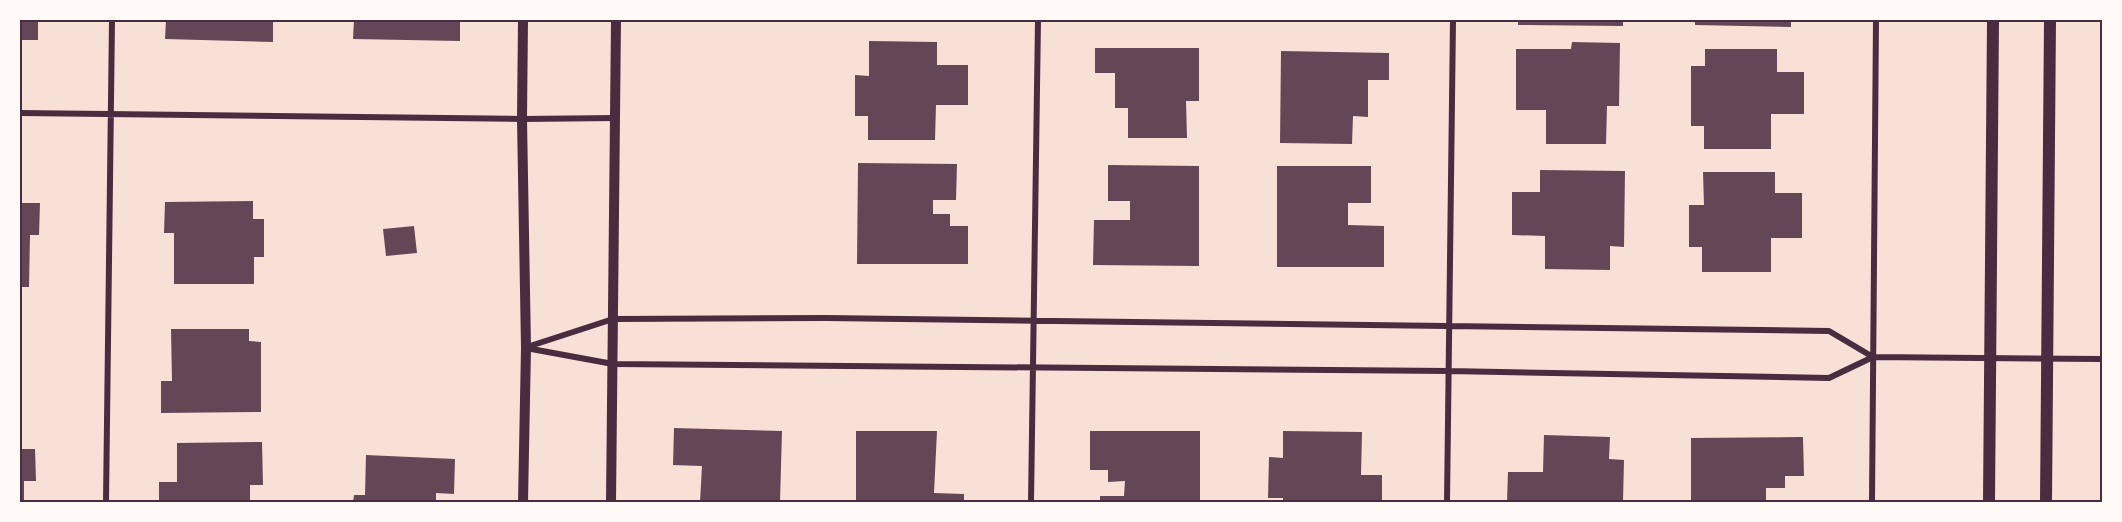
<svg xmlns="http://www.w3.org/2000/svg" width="2122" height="522" font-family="Merriweather,serif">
	<rect width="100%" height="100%" fill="#f7e1d7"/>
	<!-- building -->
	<path fill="#644757" d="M 20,20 L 38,20 L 38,40 L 20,40 Z
		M 166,20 L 273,20 L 273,42 L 165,39 Z
		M 354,20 L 460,20 L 460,41 L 353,39 Z
		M 1330,20 L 1353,20 L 1353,22 L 1330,21 Z
		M 1518,20 L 1623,20 L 1623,26 L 1518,25 Z
		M 1695,20 L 1791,20 L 1791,27 L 1695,25 Z
		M 869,41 L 937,42 L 937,65 L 968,65 L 968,105 L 936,105 L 935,140 L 868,140 L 868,116 L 855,116 L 855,75 L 869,76 Z
		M 1572,42 L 1620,43 L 1619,106 L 1607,106 L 1606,144 L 1546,144 L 1546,110 L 1516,110 L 1516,49 L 1571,49 Z
		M 1095,48 L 1199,48 L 1199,101 L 1186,101 L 1187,138 L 1128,138 L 1128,108 L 1115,108 L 1115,73 L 1095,73 Z
		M 1705,49 L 1777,49 L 1777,72 L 1804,72 L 1804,114 L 1771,114 L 1771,149 L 1704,149 L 1704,126 L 1691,126 L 1691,66 L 1705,66 Z
		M 1281,51 L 1389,53 L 1389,80 L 1368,80 L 1368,117 L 1353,116 L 1352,144 L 1280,143 Z
		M 858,163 L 957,164 L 956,200 L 933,200 L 933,214 L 950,214 L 950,226 L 968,226 L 968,264 L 857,264 Z
		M 1108,165 L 1199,166 L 1199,266 L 1093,265 L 1094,220 L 1130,220 L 1130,201 L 1108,201 Z
		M 1277,166 L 1371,166 L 1371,203 L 1348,203 L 1348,225 L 1384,226 L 1384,267 L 1277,267 Z
		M 1540,170 L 1625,171 L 1624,247 L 1610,246 L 1610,270 L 1545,269 L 1545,236 L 1512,235 L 1512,192 L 1540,192 Z
		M 1703,172 L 1775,172 L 1775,193 L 1802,193 L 1802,238 L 1771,238 L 1771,272 L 1702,272 L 1702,247 L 1689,247 L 1689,205 L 1704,205 Z
		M 253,201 L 253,219 L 264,219 L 264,257 L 254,257 L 254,284 L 174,284 L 174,233 L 164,233 L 165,202 Z
		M 20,203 L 40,203 L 39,235 L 30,235 L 29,287 L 20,287 Z
		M 414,226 L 417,253 L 386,256 L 383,229 Z
		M 171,329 L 249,329 L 249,341 L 261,342 L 261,412 L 161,413 L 161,381 L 172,381 Z
		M 674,428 L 782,431 L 780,502 L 700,502 L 702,466 L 673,465 Z
		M 856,431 L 937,431 L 934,493 L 964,494 L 964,502 L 856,502 Z
		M 1090,431 L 1200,431 L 1200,502 L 1100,502 L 1100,496 L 1124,496 L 1125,481 L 1108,482 L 1108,470 L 1090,470 Z
		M 1283,431 L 1362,432 L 1361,475 L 1382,475 L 1382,502 L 1283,502 L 1283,498 L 1268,498 L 1269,457 L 1283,458 Z
		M 1544,435 L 1610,437 L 1609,459 L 1624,460 L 1623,502 L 1507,502 L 1508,472 L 1543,472 Z
		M 1803,437 L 1804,476 L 1785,476 L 1785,488 L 1766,488 L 1766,502 L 1691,502 L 1691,438 Z
		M 262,442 L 263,485 L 250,485 L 250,502 L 159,502 L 159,482 L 177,482 L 177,443 Z
		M 20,449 L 35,449 L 36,481 L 24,481 L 24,502 L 20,502 Z
		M 366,455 L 455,459 L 454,494 L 436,493 L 436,502 L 353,502 L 354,495 L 365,495 Z"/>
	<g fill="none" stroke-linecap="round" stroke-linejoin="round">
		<!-- minor -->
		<path stroke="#4a2c40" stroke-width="6" d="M 20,113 L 522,119 L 616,118
			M 527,347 L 613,319 L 826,318 L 1829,331 L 1873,357
			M 526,348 L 613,364 L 1449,371 L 1829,378 L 1873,357 L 2102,359
			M 106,502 L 112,20
			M 1031,502 L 1038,20
			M 1447,502 L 1453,20
			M 1872,502 L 1876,20"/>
		<!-- tertiary -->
		<path stroke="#4a2c40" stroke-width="10" d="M 523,502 L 526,348 L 522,119 L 523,20
			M 611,502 L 616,20"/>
		<!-- secondary -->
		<path stroke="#4a2c40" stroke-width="12" d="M 1989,502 L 1993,20
			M 2046,502 L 2050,20"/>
	</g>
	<!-- border -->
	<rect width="2122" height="522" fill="none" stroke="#fffaf5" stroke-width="42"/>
	<rect x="21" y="21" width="2080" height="480" fill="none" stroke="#4a2c40" stroke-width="2"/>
</svg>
